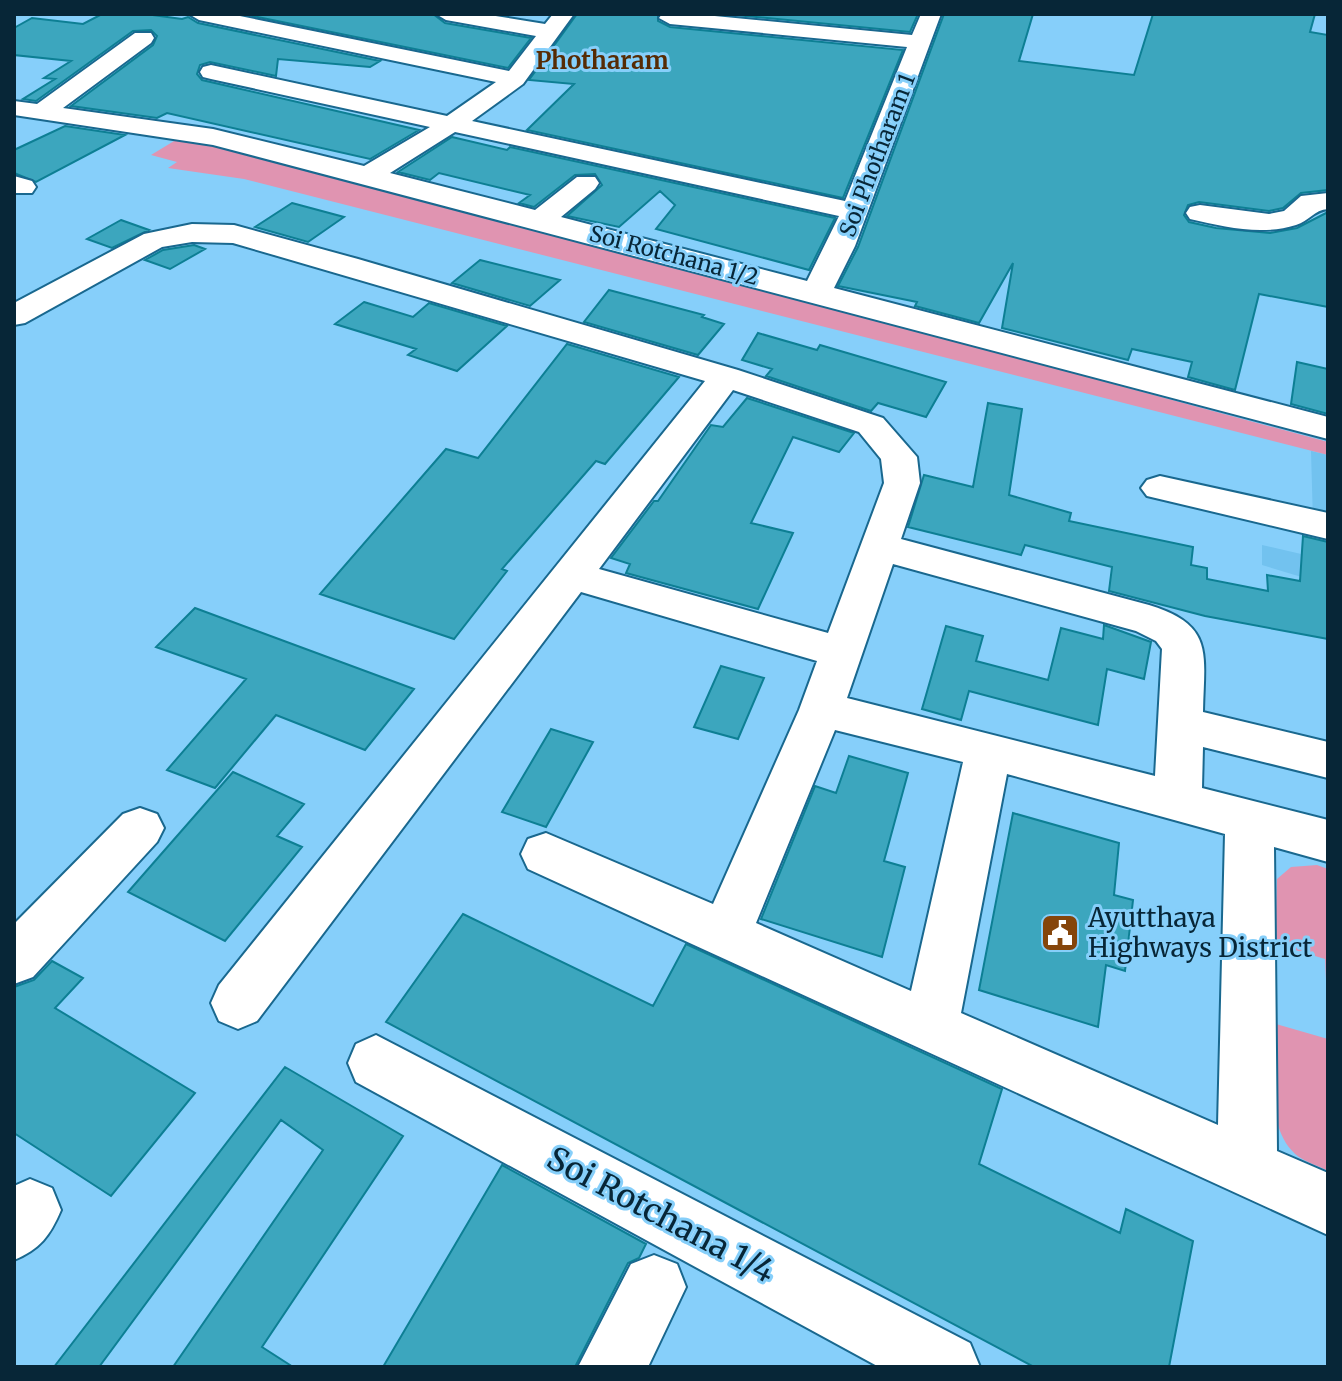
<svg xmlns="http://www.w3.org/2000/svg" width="1342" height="1381" font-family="Merriweather,serif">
	<rect width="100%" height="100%" fill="#86cffa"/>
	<!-- built -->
	<path fill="#72c2ef" d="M 1311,451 L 1328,455 L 1328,585 L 1262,565 L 1262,545 L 1314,557 Z"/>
	<!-- green -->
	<path fill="#e094b1" d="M 179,138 L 364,182 L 1328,442 L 1328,455 L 244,179 L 168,168 L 177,162 L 151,155 Z
		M 1317,865 L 1328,869 L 1328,1021 L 1325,959 L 1275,944 L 1277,879 L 1291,867 Z
		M 1276,1024 L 1328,1039 L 1328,1171 C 1319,1166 1308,1163 1299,1157 C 1262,1130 1276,1063 1276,1024 Z"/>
	<!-- building -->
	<path fill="#3ca6be" stroke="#0d7f94" stroke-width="2" d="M 102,14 L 145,14 L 182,19 L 188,17 L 198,23 L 380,61 L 370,67 L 278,59 L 276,76 L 210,62 L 200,65 L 197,74 L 202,80 L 419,130 L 370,159 L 167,113 L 157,118 L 71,106 L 153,45 L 157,36 L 151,30 L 133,31 L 36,101 L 23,99 L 55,79 L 44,78 L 71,61 L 14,55 L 14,28 L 32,18 L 83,24 Z
		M 257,14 L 433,14 L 445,23 L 531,38 L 508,68 L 253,16 Z
		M 577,14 L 658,14 L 658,21 L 670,27 L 903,50 L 843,198 L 527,130 L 574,84 L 529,80 Z
		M 725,14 L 918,14 L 910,32 Z
		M 944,14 L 1033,14 L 1019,61 L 1134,75 L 1153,14 L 1315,14 L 1310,32 L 1328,35 L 1328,190 L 1301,193 L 1283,208 L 1269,211 L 1199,202 L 1188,205 L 1184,215 L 1189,222 L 1216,228 L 1270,233 L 1297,228 L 1328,212 L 1328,307 L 1259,294 L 1235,390 L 1188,377 L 1192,362 L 1132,349 L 1128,360 L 1002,328 L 1013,263 L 979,323 L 915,306 L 917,302 L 838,286 L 858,247 Z
		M 65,126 L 125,135 L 36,182 L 14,173 L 14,150 Z
		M 452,137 L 507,150 L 510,147 L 835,218 L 809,270 L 656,229 L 675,205 L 660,191 L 619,227 L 567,216 L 602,185 L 595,174 L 575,175 L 534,207 L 519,203 L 530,195 L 439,173 L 430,180 L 398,172 Z
		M 292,203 L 344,217 L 308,242 L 255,227 Z
		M 121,220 L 149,230 L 112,248 L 87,239 Z
		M 194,245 L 205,249 L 170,269 L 145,260 L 163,250 Z
		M 480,260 L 560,280 L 530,306 L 452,283 Z
		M 609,290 L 704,315 L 702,317 L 724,324 L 698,355 L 584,322 Z
		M 364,302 L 413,317 L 429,303 L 507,326 L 457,371 L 408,355 L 416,349 L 335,324 Z
		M 758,333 L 817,350 L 820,345 L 946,382 L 926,417 L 878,403 L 871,411 L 766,376 L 772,369 L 742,360 Z
		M 567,344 L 679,377 L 605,464 L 596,461 L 502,569 L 507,571 L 454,639 L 320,594 L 446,449 L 478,458 Z
		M 1297,362 L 1328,369 L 1328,414 L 1291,404 Z
		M 747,398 L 854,433 L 839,452 L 793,437 L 751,523 L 793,533 L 758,609 L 626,573 L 630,564 L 611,558 L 654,501 L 658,501 L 711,425 L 723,427 Z
		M 988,403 L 1022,409 L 1009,495 L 1071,513 L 1069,521 L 1193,547 L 1191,565 L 1207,568 L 1207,579 L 1268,591 L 1267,575 L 1300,581 L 1303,536 L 1328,542 L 1328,639 L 1205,616 L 1109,591 L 1112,567 L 1025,545 L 1021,555 L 908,527 L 924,475 L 973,487 Z
		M 195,608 L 414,689 L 365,750 L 276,715 L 215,788 L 167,770 L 246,679 L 156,647 Z
		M 1104,625 L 1151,642 L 1144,679 L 1107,669 L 1098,725 L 969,691 L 961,720 L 922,709 L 946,626 L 983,636 L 976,661 L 1048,680 L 1061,628 L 1103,639 Z
		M 721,666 L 764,678 L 738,739 L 694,727 Z
		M 551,729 L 593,742 L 546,827 L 502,812 Z
		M 849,756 L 908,773 L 884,861 L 905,867 L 882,957 L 761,919 L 815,786 L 836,793 Z
		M 233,772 L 304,804 L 277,836 L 302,847 L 225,941 L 128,892 Z
		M 1013,813 L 1119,843 L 1114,895 L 1133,900 L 1125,971 L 1106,965 L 1098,1027 L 979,990 Z
		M 463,914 L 653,1006 L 686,944 L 1002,1089 L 979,1164 L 1120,1233 L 1126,1209 L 1193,1241 L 1169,1367 L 1034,1367 L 386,1022 Z
		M 52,961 L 83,978 L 55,1008 L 195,1093 L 111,1196 L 14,1133 L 14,987 L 34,980 Z
		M 285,1067 L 403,1136 L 262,1347 L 293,1367 L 173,1367 L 323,1150 L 281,1120 L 99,1367 L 54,1367 Z
		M 502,1165 L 646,1244 L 639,1258 L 628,1263 L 575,1367 L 383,1367 Z"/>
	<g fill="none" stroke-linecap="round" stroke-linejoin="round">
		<!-- minor casing -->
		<g stroke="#19688f" stroke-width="4">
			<path id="minor" d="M 189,14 L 230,14 L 509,71 L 536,36 L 446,20 L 436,14 L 483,14 L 545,24 L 553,14 L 574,14 L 523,84 L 472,121 L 845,201 L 907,47 L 670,24 L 659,18 L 662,14 L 694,14 L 912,35 L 921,14 L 941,14 L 855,246 L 834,288 L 1328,417 L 1328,439 L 213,145 L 14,115 L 14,101 L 37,104 L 135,33 L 151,33 L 154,38 L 151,43 L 63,108 L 213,129 L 364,166 L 430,127 L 211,79 L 203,77 L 200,72 L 203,67 L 211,65 L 447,116 L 496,82 L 199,20 ZM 455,132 L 839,216 L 807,281 L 561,217 L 595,189 L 599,183 L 595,177 L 577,177 L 535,210 L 390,173 Z
				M 14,176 L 32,181 L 36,187 L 32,193 L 14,193 Z
				M 1328,193 L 1328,209 C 1314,210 1309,221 1296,225 C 1261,236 1225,227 1190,219 L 1186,213 L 1190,207 L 1200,205 L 1269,214 L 1284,211 L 1301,196 Z
				M 192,224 L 234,225 L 358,259 L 738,370 L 883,418 L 917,457 L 920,483 L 901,539 L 1149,605 C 1215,625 1204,654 1203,712 L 1328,742 L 1328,778 L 1203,747 L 1202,788 L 1328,820 L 1328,862 L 1274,847 L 1277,1151 L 1328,1173 L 1328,1235 L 528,869 L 521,854 L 528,839 L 546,833 L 713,904 L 799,710 L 817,661 L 581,592 L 257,1021 L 238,1029 L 219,1021 L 211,1003 L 219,985 L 705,381 L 233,243 L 192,242 L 162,247 L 25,323 L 14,325 L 14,303 L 144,234 ZM 733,390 L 859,432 L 881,459 L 884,483 L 828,633 L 599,569 ZM 893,564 L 1136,631 L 1156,641 L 1162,649 L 1155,776 L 847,698 ZM 835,730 L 963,762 L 911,991 L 756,923 ZM 1007,774 L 1225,834 L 1218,1125 L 961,1013 Z
				M 1160,476 L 1328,513 L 1328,539 L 1147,496 L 1141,488 L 1147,480 Z
				M 140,808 L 157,814 L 164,828 L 157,842 L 33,977 L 14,984 L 14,924 L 123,814 Z
				M 376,1035 L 970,1343 L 980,1367 L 879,1367 L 356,1082 L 348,1063 L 356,1044 Z
				M 30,1179 L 52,1188 L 61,1210 C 50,1236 40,1249 14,1260 L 14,1186 Z
				M 654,1255 L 677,1264 L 686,1287 L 648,1367 L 578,1367 L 631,1264 Z"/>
		</g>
		<!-- minor -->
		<use href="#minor" fill="#fff" fill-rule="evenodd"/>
	</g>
	<!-- icons -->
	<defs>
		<g id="civic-square" transform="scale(2)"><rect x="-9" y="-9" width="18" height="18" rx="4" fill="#85450b" stroke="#86cffa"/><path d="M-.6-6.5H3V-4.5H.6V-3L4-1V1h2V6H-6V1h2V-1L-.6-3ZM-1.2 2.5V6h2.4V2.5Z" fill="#fff"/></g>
	</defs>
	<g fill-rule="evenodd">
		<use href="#civic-square" x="1060" y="933"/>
	</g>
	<g text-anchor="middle" stroke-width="6" stroke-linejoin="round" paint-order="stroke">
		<!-- far-street labels -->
		<g font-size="22" fill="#072637" stroke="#86cffa">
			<text transform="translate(877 155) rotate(-69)" y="8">Soi Photharam 1</text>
			<text transform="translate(674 255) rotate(15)" y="8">Soi Rotchana 1/2</text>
		</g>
		<!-- far-neighbourhood labels -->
		<g font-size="24" font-weight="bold" fill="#562b04" stroke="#86cffa">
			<text x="602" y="69">Photharam</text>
		</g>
		<!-- poi labels -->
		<g font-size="26" fill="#072637" stroke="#86cffa" text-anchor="start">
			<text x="1088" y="927">Ayutthaya<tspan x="1088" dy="30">Highways District</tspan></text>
		</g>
		<!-- near-street labels -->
		<g font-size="32" fill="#072637" stroke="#86cffa">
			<text transform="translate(661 1215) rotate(28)" y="11">Soi Rotchana 1/4</text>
		</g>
	</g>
	<!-- border -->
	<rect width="1342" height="1381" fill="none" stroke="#072637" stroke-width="32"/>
</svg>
